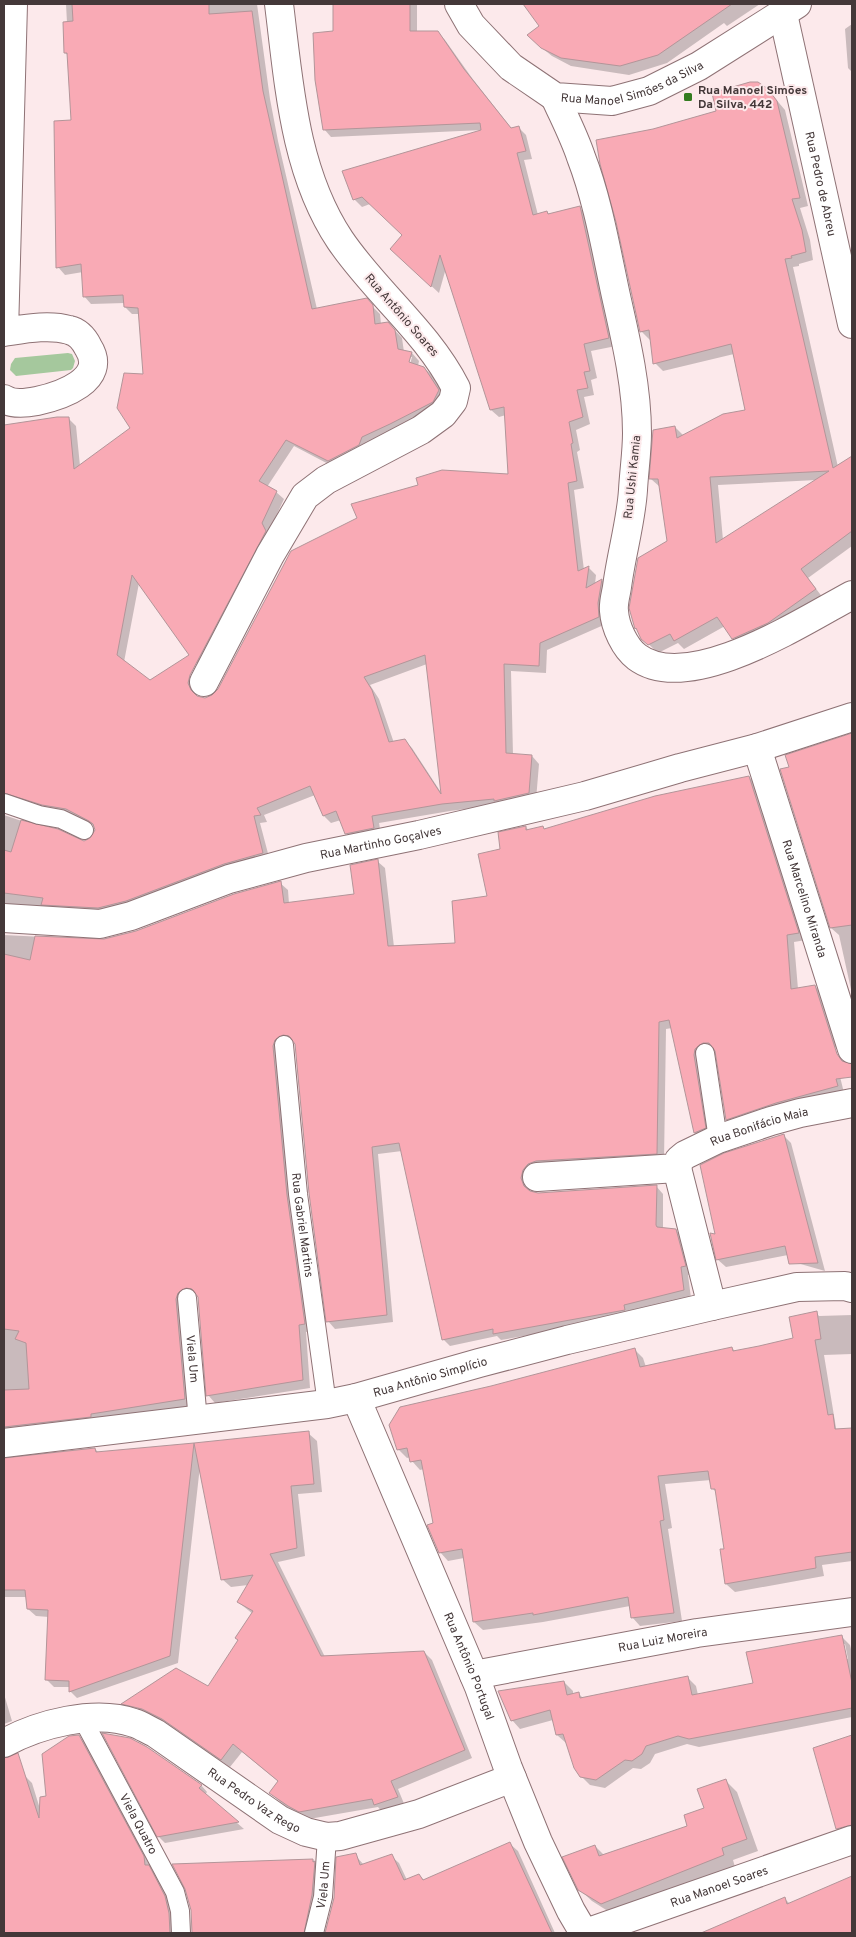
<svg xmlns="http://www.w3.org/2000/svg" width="856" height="1937" font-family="Overpass,sans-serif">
	<rect width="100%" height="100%" fill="#fce9eb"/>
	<!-- green -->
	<path fill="#a5c89d" d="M 68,353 L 72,354 L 75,361 L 73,368 L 71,370 L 16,376 L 10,370 L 11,364 L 15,358 Z"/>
	<!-- shadow -->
	<path fill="#0003" fill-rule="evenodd" d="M 66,4 L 257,4 L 270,99 L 278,141 L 317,309 L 366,300 L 380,314 L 381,324 L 388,323 L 402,338 L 404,352 L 412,353 L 419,361 L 418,366 L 424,368 L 432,375 L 446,399 L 336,468 L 294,446 L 267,487 L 276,492 L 284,499 L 195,691 L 197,697 L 205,699 L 213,696 L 509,475 L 506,415 L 499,417 L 491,410 L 446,268 L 439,293 L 399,256 L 403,235 L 370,204 L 362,207 L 354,199 L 482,130 L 331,137 L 324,129 L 334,32 L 334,4 L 417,4 L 417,32 L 437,32 L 445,40 L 472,78 L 512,129 L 518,127 L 526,135 L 532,159 L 524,160 L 538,215 L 547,212 L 550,215 L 580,208 L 587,215 L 616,346 L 591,351 L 597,378 L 591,380 L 594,395 L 584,397 L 590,424 L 576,430 L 580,450 L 577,452 L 584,488 L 574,490 L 584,570 L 589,568 L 596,575 L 595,584 L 602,580 L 609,587 L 606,624 L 547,650 L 546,673 L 511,671 L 513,755 L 532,756 L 539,764 L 536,800 L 450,811 L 379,823 L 381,835 L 354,841 L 346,833 L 341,820 L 331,823 L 324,816 L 315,795 L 264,815 L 267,822 L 260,823 L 270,861 L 107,915 L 4,912 L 4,815 L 84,842 L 90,840 L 96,830 L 95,826 L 74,816 L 4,804 L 4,426 L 57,419 L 69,419 L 76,426 L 80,466 L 132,428 L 144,376 L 140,314 L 132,314 L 125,307 L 125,303 L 91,304 L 84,296 L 83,272 L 65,275 L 58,267 L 73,121 L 69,56 L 65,53 L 67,23 ZM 409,357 L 412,357 L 409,368 L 406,368 ZM 139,583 L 190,656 L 150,682 L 124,662 ZM 195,663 L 198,663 L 188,681 L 186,680 ZM 427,664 L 442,794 L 412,748 L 405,741 L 394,743 L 379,699 L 370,685 Z
		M 524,4 L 760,4 L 727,26 L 724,23 L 667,63 L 629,75 L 571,66 L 552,56 L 537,44 L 541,27 Z
		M 852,24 L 852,72 L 848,68 L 845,29 Z
		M 768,90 L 785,110 L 808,206 L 800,208 L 810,240 L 813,260 L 799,264 L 799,266 L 793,267 L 838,467 L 848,461 L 852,465 L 852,546 L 808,578 L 823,598 L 741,646 L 725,626 L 684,649 L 678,643 L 658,653 L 642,638 L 668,541 L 660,487 L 651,479 L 675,427 L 684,436 L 747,411 L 734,354 L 663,371 L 655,363 L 651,339 L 650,340 L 641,331 L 653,130 L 718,112 ZM 817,480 L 723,540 L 718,485 Z
		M 852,735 L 852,994 L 839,935 L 831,928 L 782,770 L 791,768 Z
		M 749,777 L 757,785 L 806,940 L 794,942 L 798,989 L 815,986 L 822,994 L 839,1047 L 833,1048 L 844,1093 L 734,1127 L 727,1119 L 717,1050 L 711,1050 L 712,1135 L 702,1140 L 695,1133 L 672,1028 L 666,1029 L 664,1161 L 528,1187 L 530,1192 L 538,1194 L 656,1186 L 663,1194 L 663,1229 L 676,1230 L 683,1238 L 692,1274 L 688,1275 L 691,1298 L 632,1317 L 501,1340 L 497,1336 L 450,1346 L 443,1339 L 402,1151 L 378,1154 L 393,1322 L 335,1329 L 328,1321 L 295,1042 L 291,1041 L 312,1331 L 306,1332 L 310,1388 L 215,1403 L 208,1395 L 199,1297 L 193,1294 L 192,1406 L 4,1437 L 4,935 L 104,940 L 137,932 L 280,883 L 288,890 L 289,904 L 356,895 L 377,861 L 385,868 L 394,947 L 456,944 L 488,898 L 502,850 L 526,827 L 529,831 L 545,830 Z
		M 783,1135 L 791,1143 L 825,1271 L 797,1263 L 788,1255 L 726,1267 L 717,1259 L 717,1235 Z
		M 816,1313 L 819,1316 L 852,1315 L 852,1354 L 824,1355 L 852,1525 L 852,1561 L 822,1565 L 824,1576 L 735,1592 L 726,1584 L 725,1550 L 717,1493 L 712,1488 L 711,1480 L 665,1484 L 672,1528 L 668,1529 L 682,1621 L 640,1626 L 632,1617 L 630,1606 L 543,1622 L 483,1630 L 474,1622 L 464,1558 L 448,1561 L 440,1552 L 424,1469 L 420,1470 L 412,1461 L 411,1457 L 407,1458 L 398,1449 L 491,1388 L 635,1350 L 643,1358 L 646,1367 L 732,1348 L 736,1352 L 795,1339 Z
		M 308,1433 L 317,1441 L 322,1492 L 298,1494 L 305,1556 L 278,1562 L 325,1657 L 424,1652 L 432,1660 L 472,1758 L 398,1789 L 405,1806 L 383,1813 L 378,1807 L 309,1819 L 297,1814 L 279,1801 L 271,1793 L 279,1782 L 242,1752 L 230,1767 L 171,1727 L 151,1717 L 130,1711 L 123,1704 L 208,1688 L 240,1640 L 253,1614 L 238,1602 L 248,1585 L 231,1587 L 222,1579 L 200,1466 L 178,1663 L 77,1698 L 70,1691 L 70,1687 L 54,1687 L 46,1679 L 49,1617 L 36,1616 L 28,1609 L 27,1597 L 4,1597 L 4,1459 L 95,1449 L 99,1453 L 194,1444 L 196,1446 Z
		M 841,1636 L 850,1645 L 852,1653 L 852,1717 L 699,1747 L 687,1744 L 655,1754 L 650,1763 L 641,1769 L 633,1768 L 605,1788 L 590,1785 L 581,1776 L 567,1743 L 566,1743 L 557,1735 L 553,1720 L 520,1729 L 512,1720 L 564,1682 L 573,1691 L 573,1695 L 578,1693 L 583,1698 L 688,1678 L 696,1686 L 698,1695 L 754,1684 ZM 842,1644 L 845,1644 L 848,1659 L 846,1659 Z
		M 4,1694 L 12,1721 L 4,1724 Z
		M 78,1736 L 86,1744 L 151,1865 L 151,1870 L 156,1874 L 172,1905 L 177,1933 L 4,1933 L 4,1796 L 25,1776 L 32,1783 L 40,1809 Z
		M 852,1736 L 852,1821 L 842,1825 L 815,1749 Z
		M 725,1780 L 737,1792 L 758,1851 L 733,1860 L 735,1867 L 614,1915 L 592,1901 L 579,1889 L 595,1846 L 604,1855 L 689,1827 L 705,1808 Z
		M 201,1785 L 207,1792 L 205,1795 L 244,1829 L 165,1843 L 158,1836 Z
		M 510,1844 L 518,1851 L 555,1933 L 326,1933 L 335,1900 L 355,1855 L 364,1865 L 391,1856 L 399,1863 L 407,1880 L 419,1875 L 425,1881 Z
		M 313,1860 L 320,1867 L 313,1933 L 192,1933 L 192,1910 Z
		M 852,1877 L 852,1933 L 703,1933 L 785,1899 L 790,1904 Z"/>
	<!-- building -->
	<path fill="#f9aab5" stroke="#b39599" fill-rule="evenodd" d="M 72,4 L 209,4 L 209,14 L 252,11 L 263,91 L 312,309 L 367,298 L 373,305 L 375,324 L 388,322 L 395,330 L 398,349 L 412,352 L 409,362 L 424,367 L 439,390 L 433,402 L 390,424 L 362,437 L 359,445 L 328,461 L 286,440 L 259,481 L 277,491 L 262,523 L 266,531 L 190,675 L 188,683 L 191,690 L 197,696 L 205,698 L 212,695 L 218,689 L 291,551 L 357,518 L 351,504 L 418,485 L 416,478 L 442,470 L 508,474 L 504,407 L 490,410 L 440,255 L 431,287 L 390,249 L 402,235 L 362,197 L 353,200 L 342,171 L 481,130 L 480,123 L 323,130 L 315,80 L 313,33 L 333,31 L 333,4 L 410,4 L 410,31 L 438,31 L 464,69 L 511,128 L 519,126 L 526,151 L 517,153 L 533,215 L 547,211 L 548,214 L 580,206 L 609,338 L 584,344 L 590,371 L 584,372 L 588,388 L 577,390 L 583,417 L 569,422 L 573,443 L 571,444 L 577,481 L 568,483 L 578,571 L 589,566 L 586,588 L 602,579 L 598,603 L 599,617 L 540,643 L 539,666 L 504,664 L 506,753 L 532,755 L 529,793 L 494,801 L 494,799 L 442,804 L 372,816 L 374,828 L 345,834 L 336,811 L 323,816 L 310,786 L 257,808 L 261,815 L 254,816 L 263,853 L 224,864 L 126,901 L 98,908 L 41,905 L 43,898 L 4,893 L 4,850 L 11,852 L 21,820 L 58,829 L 84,841 L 90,838 L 95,830 L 93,824 L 89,821 L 66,809 L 42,805 L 4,793 L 4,425 L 57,417 L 69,417 L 74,469 L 130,428 L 117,408 L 124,373 L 143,374 L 138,308 L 124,307 L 123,295 L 83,297 L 81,264 L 56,268 L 54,121 L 71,120 L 67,53 L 64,53 L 63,22 L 73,21 ZM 132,575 L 189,655 L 150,680 L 117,655 ZM 425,655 L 431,707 L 441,794 L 405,739 L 389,742 L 372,690 L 364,677 Z
		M 523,4 L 732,4 L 658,55 L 620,66 L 561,58 L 541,48 L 527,35 L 539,26 Z
		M 750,82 L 758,82 L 768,89 L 777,101 L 800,198 L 792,199 L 802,230 L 806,252 L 791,256 L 792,258 L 785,259 L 833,468 L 852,456 L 852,531 L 801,569 L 816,589 L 768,623 L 732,639 L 717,617 L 674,641 L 670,634 L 648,645 L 641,639 L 636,628 L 635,629 L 629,608 L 638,558 L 667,541 L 658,479 L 649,479 L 653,430 L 675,426 L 677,438 L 723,414 L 745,410 L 731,344 L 653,364 L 649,330 L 640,332 L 616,222 L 600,164 L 596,140 L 653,129 L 716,111 L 712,93 ZM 829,471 L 716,543 L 710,477 Z
		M 852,733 L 852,925 L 830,928 L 780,769 L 789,767 L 785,755 Z
		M 749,776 L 799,933 L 787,935 L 791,989 L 815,985 L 837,1054 L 842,1061 L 852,1064 L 852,1077 L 836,1079 L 838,1086 L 776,1103 L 726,1120 L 715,1051 L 709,1043 L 703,1043 L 695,1049 L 694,1055 L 706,1128 L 694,1133 L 669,1020 L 659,1022 L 657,1154 L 536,1161 L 528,1164 L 523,1170 L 521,1178 L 524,1186 L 530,1191 L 538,1193 L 657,1185 L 656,1225 L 657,1227 L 676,1229 L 686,1266 L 681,1267 L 684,1290 L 624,1305 L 625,1310 L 493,1334 L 493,1329 L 442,1340 L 399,1143 L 372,1147 L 387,1315 L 326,1322 L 309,1193 L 295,1044 L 289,1036 L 283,1035 L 275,1040 L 273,1046 L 287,1195 L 305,1324 L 299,1325 L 303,1380 L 206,1396 L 198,1297 L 192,1289 L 186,1288 L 178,1293 L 176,1299 L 185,1399 L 91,1414 L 91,1417 L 4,1427 L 4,1390 L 29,1389 L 26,1343 L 15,1339 L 19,1331 L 4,1329 L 4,954 L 30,960 L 35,936 L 104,939 L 136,931 L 234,894 L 281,881 L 284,903 L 354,894 L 350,865 L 378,859 L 388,946 L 455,943 L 452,901 L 487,896 L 478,854 L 500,849 L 498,832 L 526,826 L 526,830 L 543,826 L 544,829 L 655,796 Z
		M 784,1134 L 818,1263 L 789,1264 L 785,1246 L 716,1260 L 710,1233 L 715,1234 L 700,1165 L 724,1153 Z
		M 817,1311 L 821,1339 L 815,1340 L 828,1415 L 833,1414 L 835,1429 L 852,1428 L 852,1552 L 815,1557 L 816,1568 L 725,1584 L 720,1549 L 724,1549 L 715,1489 L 711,1489 L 708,1471 L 658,1476 L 664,1520 L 660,1521 L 674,1613 L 631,1618 L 628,1597 L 533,1615 L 533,1613 L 473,1622 L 462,1549 L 439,1553 L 427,1525 L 433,1523 L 421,1460 L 410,1462 L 407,1448 L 397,1450 L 389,1425 L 400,1407 L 491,1386 L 635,1348 L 640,1367 L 732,1347 L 733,1351 L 759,1346 L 793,1338 L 789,1317 Z
		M 309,1431 L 314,1484 L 291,1486 L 297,1548 L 270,1554 L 321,1656 L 424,1651 L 465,1750 L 391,1781 L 398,1797 L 374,1805 L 372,1799 L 299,1812 L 288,1806 L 269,1793 L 278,1781 L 233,1744 L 221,1760 L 162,1719 L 142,1709 L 121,1704 L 176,1668 L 208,1686 L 238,1640 L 235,1638 L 253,1611 L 237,1602 L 253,1575 L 221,1580 L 194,1443 Z
		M 194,1443 L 170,1656 L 69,1692 L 69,1681 L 45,1680 L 48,1610 L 27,1609 L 25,1590 L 4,1590 L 4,1458 L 95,1448 L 96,1452 Z
		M 842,1635 L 852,1683 L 852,1708 L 689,1739 L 678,1736 L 646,1746 L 642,1754 L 632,1761 L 625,1760 L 596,1780 L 580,1777 L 574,1768 L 563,1734 L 556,1735 L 550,1710 L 511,1721 L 498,1691 L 564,1681 L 567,1695 L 579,1692 L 580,1698 L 688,1676 L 692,1695 L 753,1683 L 746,1652 Z
		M 102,1733 L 130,1738 L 147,1747 L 202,1785 L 199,1788 L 239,1822 L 157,1837 Z
		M 79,1735 L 144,1856 L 145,1865 L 149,1865 L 165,1896 L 169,1913 L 170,1933 L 4,1933 L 4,1758 L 18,1753 L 39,1818 L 40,1797 L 46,1796 L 42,1754 L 69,1736 Z
		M 852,1735 L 852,1825 L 836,1829 L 813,1748 Z
		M 726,1779 L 747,1839 L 722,1848 L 724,1855 L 601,1904 L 578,1890 L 562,1857 L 595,1845 L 599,1856 L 687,1826 L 684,1815 L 704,1808 L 697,1789 Z
		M 510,1842 L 552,1933 L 325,1933 L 334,1898 L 336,1857 L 356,1853 L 360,1865 L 392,1854 L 404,1880 L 419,1874 L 423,1880 Z
		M 313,1859 L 313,1862 L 315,1861 L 312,1895 L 304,1933 L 192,1933 L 191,1910 L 185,1889 L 172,1864 Z
		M 852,1876 L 852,1933 L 701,1933 L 785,1897 L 787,1904 Z"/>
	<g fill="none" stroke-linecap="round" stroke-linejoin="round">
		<!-- lane casing -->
		<g stroke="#8e7275" stroke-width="20">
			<g id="lane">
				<path d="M 4,803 L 39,815 L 61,819 L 84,830"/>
				<path id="s1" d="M 284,1045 L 298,1194 L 327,1404"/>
				<path d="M 705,1053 L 718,1139"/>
				<path id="s2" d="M 187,1298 L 198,1421"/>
				<path id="s3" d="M 82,1718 L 175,1892 L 180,1911 L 181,1933"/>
				<path id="s4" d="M 314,1933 L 323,1897 L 327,1837"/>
			</g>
		</g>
		<!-- street casing -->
		<g stroke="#8e7275" stroke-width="30">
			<g id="street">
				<path id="s5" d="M 459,4 L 471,25 L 511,67 L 555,97 L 612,101 L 649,91 L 699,66 L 797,4"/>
				<path id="s6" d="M 783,14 L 852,324"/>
				<path d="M 555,97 C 564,117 574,136 581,157 C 598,201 606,250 616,296 C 626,340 637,387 637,433 C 637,452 634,471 633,490 C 631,522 621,555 617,587 C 616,594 613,603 614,611 C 615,627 625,648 637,657 C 689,696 805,620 852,595"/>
				<path d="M 4,399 C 13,405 27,403 37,401 C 60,396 109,380 88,347 C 84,339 78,332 69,330 C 49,324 24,329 4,332 L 13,4"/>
				<path d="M 204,682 L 270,555 L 305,496 L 326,480 L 421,430 L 443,414 L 453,401 L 456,388 C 427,331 375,292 340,240 C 294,171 289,84 279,4"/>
				<path id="s7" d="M 757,748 L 852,1049"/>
				<path id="s8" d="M 4,918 L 100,924 L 131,916 L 229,879 L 306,858 L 419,835 L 585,796 L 680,768 L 757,748 L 852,717"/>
				<path d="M 677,1168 L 712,1306"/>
				<path id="s9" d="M 537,1177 L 677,1168 L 679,1160 L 685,1155 L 718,1139 L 771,1121 L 800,1113 L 852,1103"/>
				<path id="s10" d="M 356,1398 L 479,1687 L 508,1768 L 538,1842 L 571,1911 L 584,1933"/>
				<path id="s11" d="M 4,1443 L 327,1404 L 356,1398 L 479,1363 L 567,1340 L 712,1306 L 797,1287 L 845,1286 L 852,1288"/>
				<path id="s12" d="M 474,1675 L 697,1633 L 852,1612"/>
				<path id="s13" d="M 4,1743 C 39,1724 95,1709 134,1723 C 141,1725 148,1730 155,1733 L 280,1820 L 306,1832 L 327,1837 L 340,1836 L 419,1814 L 512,1778"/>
				<path id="s14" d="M 586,1933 L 852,1840"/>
			</g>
		</g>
		<!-- lane -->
		<use href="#lane" stroke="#fff" stroke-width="18"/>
		<!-- street -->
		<use href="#street" stroke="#fff" stroke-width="28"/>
	</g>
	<!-- markers -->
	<rect fill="#337b1f" stroke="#fce9eb" stroke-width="2" x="683" y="92" width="10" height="10" rx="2.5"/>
	<g text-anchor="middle" stroke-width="4" stroke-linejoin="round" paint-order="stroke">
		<!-- street labels -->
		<g font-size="12" fill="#443839" stroke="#fce9eb">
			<text dy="4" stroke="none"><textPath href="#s5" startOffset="216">Rua Manoel Simões da Silva</textPath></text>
			<text dy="4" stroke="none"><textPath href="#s6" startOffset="174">Rua Pedro de Abreu</textPath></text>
			<text transform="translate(402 315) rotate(49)" y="4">Rua Antônio Soares</text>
			<text transform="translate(632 477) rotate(-84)" y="4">Rua Ushi Kamia</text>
			<text dy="4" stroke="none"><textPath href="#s8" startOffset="389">Rua Martinho Goçalves</textPath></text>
			<text dy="4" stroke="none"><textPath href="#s7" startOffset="158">Rua Marcelino Miranda</textPath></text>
			<text dy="4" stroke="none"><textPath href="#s9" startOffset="236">Rua Bonifácio Maia</textPath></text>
			<text dy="4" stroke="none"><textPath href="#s1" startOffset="181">Rua Gabriel Martins</textPath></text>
			<text dy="4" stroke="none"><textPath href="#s2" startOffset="61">Viela Um</textPath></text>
			<text dy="4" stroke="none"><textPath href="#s11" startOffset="432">Rua Antônio Simplício</textPath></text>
			<text dy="4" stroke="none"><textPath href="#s12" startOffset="192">Rua Luiz Moreira</textPath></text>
			<text dy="4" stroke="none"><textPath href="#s10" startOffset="291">Rua Antônio Portugal</textPath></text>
			<text dy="4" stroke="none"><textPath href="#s13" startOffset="278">Rua Pedro Vaz Rego</textPath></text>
			<text dy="4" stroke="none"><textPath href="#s3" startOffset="120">Viela Quatro</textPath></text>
			<text dy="4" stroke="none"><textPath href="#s4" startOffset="49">Viela Um</textPath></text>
			<text dy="4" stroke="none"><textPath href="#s14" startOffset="141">Rua Manoel Soares</textPath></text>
		</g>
		<!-- poi labels -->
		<g font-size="12" font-weight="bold" fill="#443839" stroke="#fce9eb" text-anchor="start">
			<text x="698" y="94">Rua Manoel Simões<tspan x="698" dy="14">Da Silva, 442</tspan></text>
		</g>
	</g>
	<!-- border -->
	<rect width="856" height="1937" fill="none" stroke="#443839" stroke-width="10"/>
</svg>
